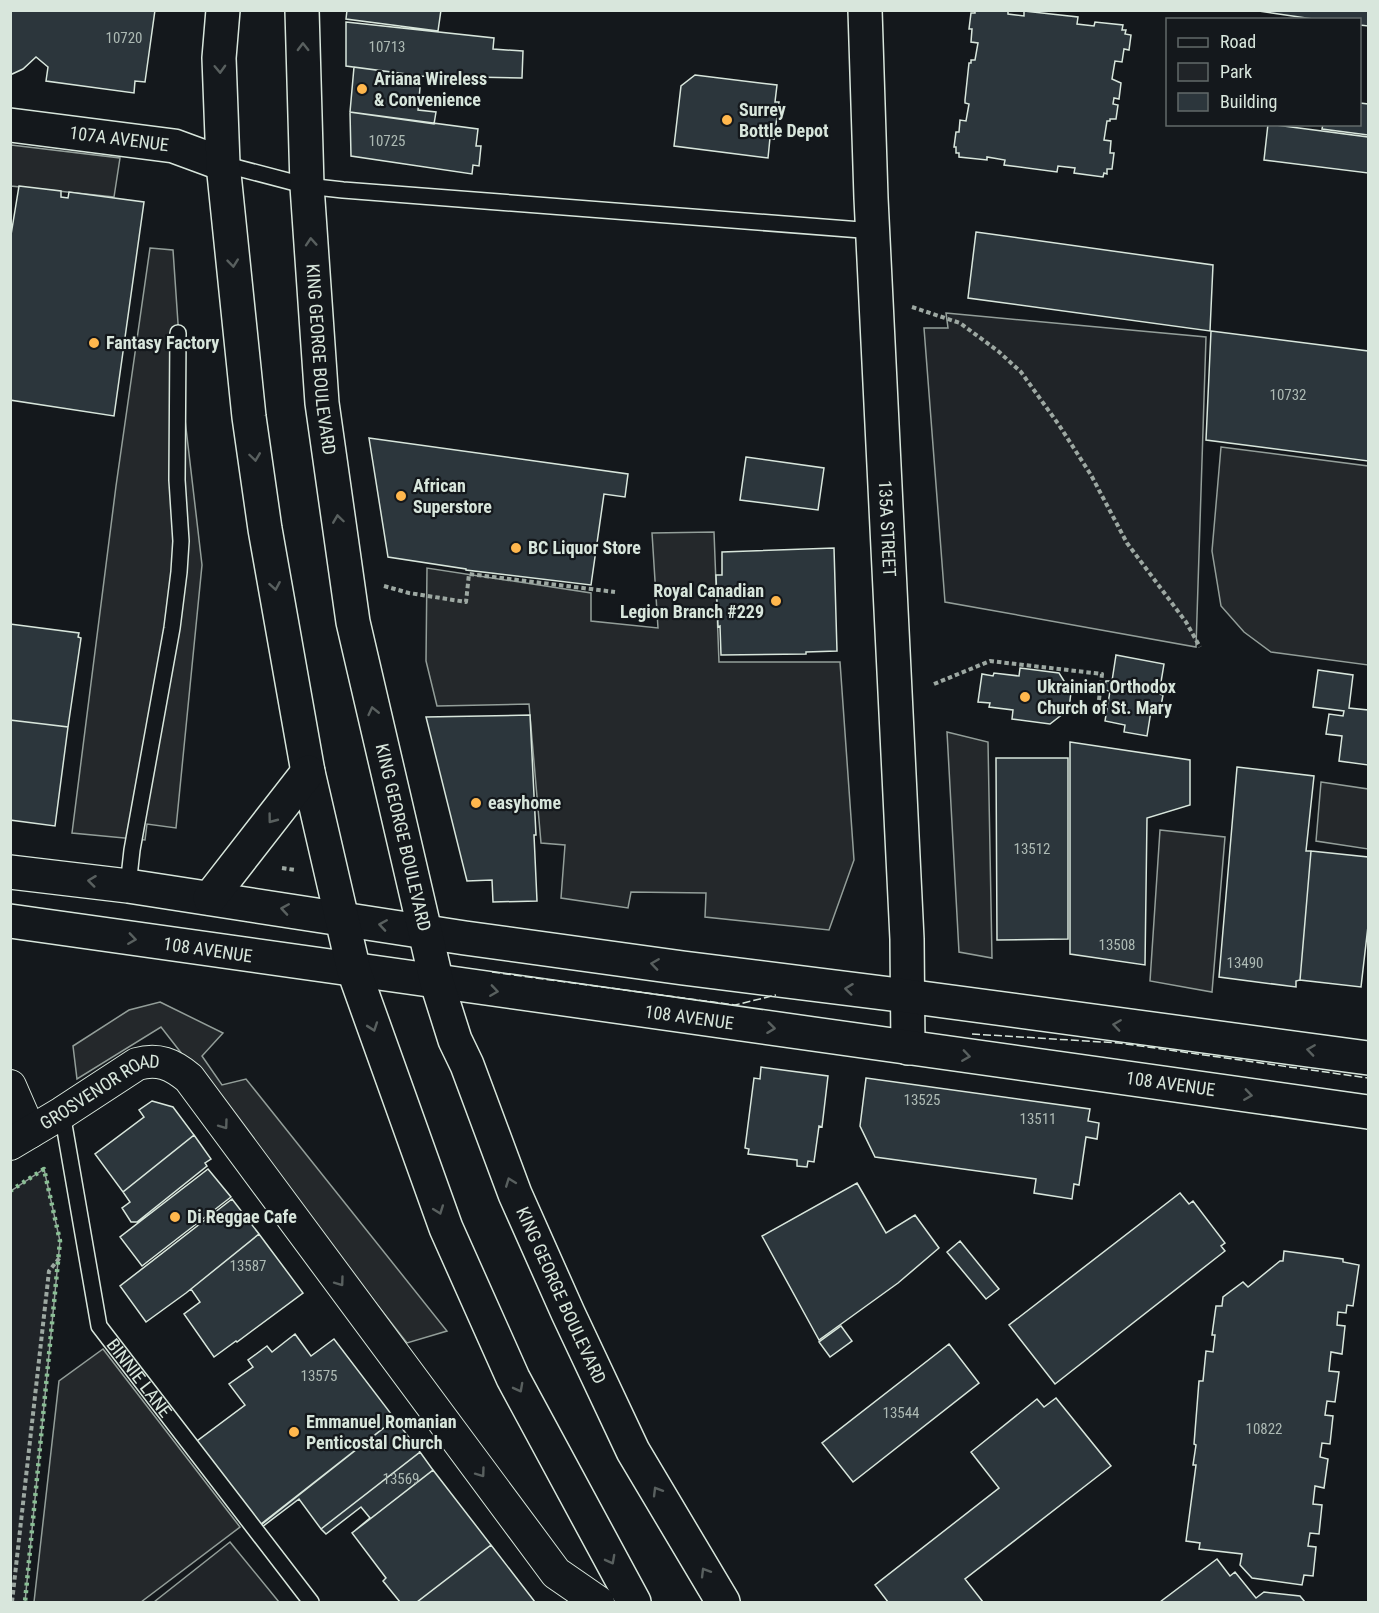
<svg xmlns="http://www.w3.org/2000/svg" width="1379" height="1613" font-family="'Roboto Condensed',sans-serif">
	<rect width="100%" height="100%" fill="#14181c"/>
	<!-- green -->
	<path fill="#202428" stroke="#939e99" stroke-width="1.5" d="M 946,313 L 1206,337 L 1196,647 L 945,602 L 924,328 L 948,328 Z
		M 44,1169 L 60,1241 L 25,1602 L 11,1602 L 11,1191 Z
		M 230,1542 L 279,1602 L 154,1602 Z"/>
	<!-- parking -->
	<path fill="#24282b" stroke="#939e99" stroke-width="1.5" d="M 11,145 L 120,158 L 114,197 L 11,186 Z
		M 150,248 L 173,250 L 184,411 L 202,565 L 176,828 L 147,824 L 145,840 L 72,833 L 116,486 Z
		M 1221,447 L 1368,466 L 1368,665 L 1271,652 L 1244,632 L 1221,606 L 1212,551 Z
		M 714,532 L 719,662 L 840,662 L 854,860 L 829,930 L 705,917 L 706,893 L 631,892 L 628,908 L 561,898 L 565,845 L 541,843 L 529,704 L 437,706 L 426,661 L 427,568 L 591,593 L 591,621 L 658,628 L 652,533 Z
		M 947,732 L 988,742 L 992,958 L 959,952 Z
		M 1321,782 L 1368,789 L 1368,849 L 1316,841 Z
		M 1160,830 L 1225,837 L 1212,992 L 1150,981 Z
		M 160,1002 L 223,1033 L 202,1056 L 222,1085 L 246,1079 L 447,1331 L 407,1343 L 161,1027 L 77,1079 L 73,1046 L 129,1010 Z
		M 103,1349 L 240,1527 L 141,1602 L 34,1602 L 59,1381 Z"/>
	<!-- building -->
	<path fill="#2c363c" stroke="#d8e6dc" stroke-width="1.5" d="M 10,10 L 155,10 L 145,82 L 135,81 L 134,93 L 46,81 L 48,67 L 36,57 L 23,69 L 10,75 Z
		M 347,10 L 441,10 L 438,31 L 346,19 Z
		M 975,10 L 1008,10 L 1008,14 L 1024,16 L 1024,11 L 1078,17 L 1077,24 L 1094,26 L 1095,22 L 1123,25 L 1122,30 L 1126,30 L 1125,34 L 1131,35 L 1129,50 L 1124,49 L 1122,62 L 1115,61 L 1112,79 L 1121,83 L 1119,99 L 1114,98 L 1113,104 L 1118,105 L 1116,119 L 1110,119 L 1110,121 L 1107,121 L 1104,140 L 1111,141 L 1110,153 L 1114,153 L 1112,169 L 1107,169 L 1107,174 L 1104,173 L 1103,177 L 1074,173 L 1075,168 L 1058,166 L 1057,172 L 1004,165 L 1005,160 L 987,157 L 987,160 L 959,157 L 959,153 L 956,153 L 956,147 L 954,147 L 956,132 L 959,132 L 960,120 L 966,121 L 969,104 L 965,103 L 965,100 L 969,63 L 971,63 L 971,60 L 975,60 L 978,43 L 971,42 L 972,29 L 969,29 L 971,13 L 975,13 Z
		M 1252,10 L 1368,10 L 1368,26 L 1360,25 L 1360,20 L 1320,20 Z
		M 346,22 L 494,38 L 493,49 L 523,51 L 522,78 L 421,76 L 346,66 Z
		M 354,67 L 421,76 L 418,110 L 436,112 L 434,124 L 350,112 Z
		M 695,75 L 777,85 L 775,102 L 779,102 L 774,139 L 770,138 L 768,158 L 674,146 L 681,86 Z
		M 1360,103 L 1368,104 L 1368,135 L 1322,129 L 1323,124 L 1360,124 Z
		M 350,112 L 478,129 L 476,146 L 481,146 L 479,166 L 473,165 L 472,174 L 351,156 Z
		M 1268,124 L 1368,137 L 1368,173 L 1264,160 Z
		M 19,186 L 61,191 L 61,197 L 68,198 L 69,192 L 144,202 L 114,416 L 10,400 L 10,241 Z
		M 976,232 L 1213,265 L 1210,331 L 968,298 Z
		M 1211,331 L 1368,351 L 1368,461 L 1206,440 Z
		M 369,438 L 628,474 L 625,497 L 604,494 L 591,585 L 466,570 L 466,569 L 388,557 Z
		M 746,457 L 824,468 L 818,510 L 740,500 Z
		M 834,548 L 837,651 L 806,652 L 806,654 L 721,655 L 720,626 L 718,627 L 716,575 L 722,575 L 722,552 Z
		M 10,624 L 79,633 L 78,637 L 81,638 L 68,727 L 10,720 Z
		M 1116,655 L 1164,664 L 1159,694 L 1163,695 L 1161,706 L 1152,705 L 1147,736 L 1124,732 L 1125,725 L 1105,721 L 1110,691 L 1104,690 L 1106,681 L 1112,681 Z
		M 1020,668 L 1059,673 L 1071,692 L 1069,709 L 1050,724 L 1012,719 L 1013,710 L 989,707 L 990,703 L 978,702 L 982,674 L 993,676 L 994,673 L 1019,676 Z
		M 1318,670 L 1353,675 L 1349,708 L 1368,710 L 1368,765 L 1339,761 L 1342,736 L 1326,734 L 1329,714 L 1343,716 L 1344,711 L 1313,707 Z
		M 530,715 L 536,835 L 534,835 L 537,901 L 493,902 L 492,880 L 467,881 L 426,717 Z
		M 10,720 L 68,727 L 55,826 L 10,820 Z
		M 1070,742 L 1190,760 L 1190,805 L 1147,818 L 1145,965 L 1070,954 Z
		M 996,758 L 1068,758 L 1068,939 L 997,940 Z
		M 1237,767 L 1314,776 L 1306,851 L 1311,851 L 1300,980 L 1296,981 L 1296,987 L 1219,977 Z
		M 1311,851 L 1368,857 L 1368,926 L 1361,987 L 1300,980 Z
		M 761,1067 L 828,1076 L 822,1127 L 819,1126 L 814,1162 L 808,1161 L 807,1167 L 797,1166 L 797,1160 L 748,1154 L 749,1149 L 745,1148 L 754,1078 L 760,1079 Z
		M 866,1078 L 1090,1109 L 1088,1121 L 1099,1123 L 1097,1139 L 1086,1137 L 1079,1185 L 1074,1184 L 1072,1199 L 1034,1193 L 1036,1179 L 875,1157 L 860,1126 Z
		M 152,1101 L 173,1107 L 194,1135 L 123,1192 L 95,1154 L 144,1117 L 139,1110 Z
		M 194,1135 L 211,1159 L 205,1163 L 207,1166 L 137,1222 L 131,1222 L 122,1208 L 130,1202 L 123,1192 Z
		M 208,1169 L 231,1197 L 142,1266 L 120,1237 Z
		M 857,1183 L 886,1233 L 915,1215 L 939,1248 L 898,1283 L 819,1340 L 762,1236 Z
		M 1180,1193 L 1189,1204 L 1193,1201 L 1225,1243 L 1221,1246 L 1225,1251 L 1055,1384 L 1009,1325 Z
		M 232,1199 L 259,1234 L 186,1293 L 146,1322 L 120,1286 Z
		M 259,1234 L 303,1293 L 237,1342 L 236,1341 L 214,1357 L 184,1314 L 200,1302 L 191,1289 L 186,1293 Z
		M 960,1241 L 999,1289 L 986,1299 L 947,1252 Z
		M 1284,1251 L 1343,1259 L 1343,1262 L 1359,1265 L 1353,1306 L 1347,1305 L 1346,1313 L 1338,1312 L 1337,1325 L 1345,1326 L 1342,1354 L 1331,1352 L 1329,1371 L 1339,1372 L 1335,1402 L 1327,1401 L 1325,1415 L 1333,1416 L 1330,1444 L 1322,1443 L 1320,1457 L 1328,1459 L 1324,1488 L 1315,1486 L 1313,1504 L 1322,1505 L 1319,1534 L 1310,1533 L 1308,1546 L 1316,1547 L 1313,1576 L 1304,1575 L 1302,1585 L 1252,1578 L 1240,1565 L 1242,1554 L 1199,1549 L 1200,1543 L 1186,1541 L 1196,1465 L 1193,1465 L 1196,1445 L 1194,1444 L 1199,1381 L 1203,1381 L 1206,1351 L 1213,1352 L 1215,1335 L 1212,1335 L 1216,1306 L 1222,1306 L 1223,1297 L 1243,1282 L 1248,1287 L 1280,1261 L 1283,1261 Z
		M 841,1326 L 852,1341 L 830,1357 L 819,1342 Z
		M 295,1334 L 311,1356 L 334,1339 L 395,1419 L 257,1528 L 193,1444 L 245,1405 L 229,1384 L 253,1367 L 248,1360 L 267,1346 L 272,1352 Z
		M 949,1344 L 979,1383 L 853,1482 L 822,1443 Z
		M 1056,1398 L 1111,1466 L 965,1579 L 983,1602 L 888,1602 L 875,1585 L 999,1488 L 971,1452 L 1037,1399 L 1044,1407 Z
		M 395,1419 L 420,1452 L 321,1529 L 299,1499 L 258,1530 L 257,1528 L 261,1524 Z
		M 420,1452 L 433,1470 L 352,1533 L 370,1518 L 361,1507 L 326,1534 L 321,1529 Z
		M 433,1470 L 491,1545 L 417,1602 L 400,1602 L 383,1581 L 386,1578 L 352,1533 Z
		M 491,1545 L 535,1602 L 417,1602 Z
		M 1217,1559 L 1230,1576 L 1235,1572 L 1256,1598 L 1264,1592 L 1300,1596 L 1305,1602 L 1160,1602 Z"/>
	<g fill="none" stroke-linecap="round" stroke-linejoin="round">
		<!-- service casing -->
		<g stroke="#d8e6dc" stroke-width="18">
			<g id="service">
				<path d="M 223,164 L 307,186 L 343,190 L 874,231"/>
				<path d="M 128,886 L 132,850 L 172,628 L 179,572 L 181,541 L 177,480 L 178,333"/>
				<path id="s1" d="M 62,1113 L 99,1326 L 311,1602"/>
			</g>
		</g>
		<!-- minor casing -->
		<g stroke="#d8e6dc" stroke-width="34">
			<g id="minor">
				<path d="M 10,1086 L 30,1132"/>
				<path id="s2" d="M 10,1144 L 62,1113 L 137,1064 C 158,1058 172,1064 189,1078 L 556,1573 L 598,1602"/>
			</g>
		</g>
		<!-- tertiary casing -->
		<g stroke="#d8e6dc" stroke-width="36">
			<g id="tertiary">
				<path id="s3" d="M 865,10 L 871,198 L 907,939 L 908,1048"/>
				<path id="s4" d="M 10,125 L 174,146 L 223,164"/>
			</g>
		</g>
		<!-- secondary casing -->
		<g stroke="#d8e6dc" stroke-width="36">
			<g id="secondary">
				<path d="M 10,872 L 128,886 L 465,938 L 683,968 L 907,996 L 1368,1058"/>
				<path id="s5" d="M 10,921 C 463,989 916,1047 1368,1112"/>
			</g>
		</g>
		<!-- primary casing -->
		<g stroke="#d8e6dc" stroke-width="36">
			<g id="primary">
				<path d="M 223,10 L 219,58 L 223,164 L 249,417 L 265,529 L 308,772 L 354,971 L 446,1228 L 513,1378 L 634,1602"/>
				<path id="s6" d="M 302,10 L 307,186 L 322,403 L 353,622 L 437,983 L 455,1040 L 467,1065 L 515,1194 L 568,1313 L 633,1451 L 723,1602"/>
				<path d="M 210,898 L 308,772"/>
			</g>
		</g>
		<!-- path -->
		<path stroke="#9da8a2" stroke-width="4" stroke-dasharray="4.5 3" stroke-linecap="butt" d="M 912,307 L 960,323 L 998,351 L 1021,372 L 1059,425 L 1091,475 L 1127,543 L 1186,622 L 1200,647
			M 384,586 L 409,593 L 466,602 L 469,574 L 615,592
			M 934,684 L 990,661 L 1102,674 L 1097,717
			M 282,868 L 295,870
			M 12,1602 L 49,1271 L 61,1256"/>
		<!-- service -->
		<use href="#service" stroke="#14181c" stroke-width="15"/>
		<!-- minor -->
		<use href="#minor" stroke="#14181c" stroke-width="32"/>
		<!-- tertiary -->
		<use href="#tertiary" stroke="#14181c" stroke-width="33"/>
		<!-- secondary -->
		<use href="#secondary" stroke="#14181c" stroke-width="33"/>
		<!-- primary -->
		<use href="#primary" stroke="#14181c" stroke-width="33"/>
		<!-- hedge -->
		<path stroke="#8ac095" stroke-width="4.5" stroke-dasharray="3 4.5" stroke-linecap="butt" d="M 10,1191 L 44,1169 L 60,1241 L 25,1602"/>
		<!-- fence -->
		<path stroke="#d8e6dc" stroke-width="1.5" stroke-dasharray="8 3" stroke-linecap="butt" d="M 492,972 L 735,1005 L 776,995
			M 972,1034 L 1119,1043 L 1368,1078"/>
	</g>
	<!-- one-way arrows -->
	<defs><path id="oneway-chevron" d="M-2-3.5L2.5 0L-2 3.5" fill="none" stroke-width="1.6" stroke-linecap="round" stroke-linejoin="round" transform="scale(1.5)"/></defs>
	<g stroke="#59605f">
		<use href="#oneway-chevron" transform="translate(303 47) rotate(-91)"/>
		<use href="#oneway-chevron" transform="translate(220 69) rotate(88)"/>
		<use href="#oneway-chevron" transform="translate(311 242) rotate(-94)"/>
		<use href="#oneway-chevron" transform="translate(233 263) rotate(84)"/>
		<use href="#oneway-chevron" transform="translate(255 457) rotate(82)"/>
		<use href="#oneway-chevron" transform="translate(338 519) rotate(-98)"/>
		<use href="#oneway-chevron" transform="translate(275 586) rotate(80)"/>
		<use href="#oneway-chevron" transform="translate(373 711) rotate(-103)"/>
		<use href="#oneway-chevron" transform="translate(272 819) rotate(127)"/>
		<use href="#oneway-chevron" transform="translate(92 881) rotate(-173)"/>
		<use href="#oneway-chevron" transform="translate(285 909) rotate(-171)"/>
		<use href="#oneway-chevron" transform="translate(383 925) rotate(-171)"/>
		<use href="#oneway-chevron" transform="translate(132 939) rotate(8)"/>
		<use href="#oneway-chevron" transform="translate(655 964) rotate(-172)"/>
		<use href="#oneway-chevron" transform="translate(849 989) rotate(-173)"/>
		<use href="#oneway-chevron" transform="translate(494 991) rotate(8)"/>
		<use href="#oneway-chevron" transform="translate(1117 1025) rotate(-172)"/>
		<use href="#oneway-chevron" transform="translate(373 1027) rotate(71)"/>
		<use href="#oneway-chevron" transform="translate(771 1028) rotate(7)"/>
		<use href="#oneway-chevron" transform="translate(1311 1050) rotate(-172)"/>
		<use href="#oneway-chevron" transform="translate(966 1056) rotate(8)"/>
		<use href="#oneway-chevron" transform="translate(1248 1095) rotate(8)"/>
		<use href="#oneway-chevron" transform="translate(224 1125) rotate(54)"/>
		<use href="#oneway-chevron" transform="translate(510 1182) rotate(-111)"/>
		<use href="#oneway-chevron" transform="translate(439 1210) rotate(70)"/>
		<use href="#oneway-chevron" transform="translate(340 1282) rotate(54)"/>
		<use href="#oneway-chevron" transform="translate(519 1388) rotate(62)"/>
		<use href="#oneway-chevron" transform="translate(481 1473) rotate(54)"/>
		<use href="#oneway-chevron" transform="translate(657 1491) rotate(-121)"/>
		<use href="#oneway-chevron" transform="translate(611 1560) rotate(62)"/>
		<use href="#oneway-chevron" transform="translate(705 1572) rotate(-121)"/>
	</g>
	<!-- markers -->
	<g fill="#ffb74d" stroke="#14181c" stroke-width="2">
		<circle cx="362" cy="89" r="6"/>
		<circle cx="727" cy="120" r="6"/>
		<circle cx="94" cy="343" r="6"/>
		<circle cx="401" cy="496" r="6"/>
		<circle cx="516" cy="548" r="6"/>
		<circle cx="776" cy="601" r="6"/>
		<circle cx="1025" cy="697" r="6"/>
		<circle cx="476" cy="803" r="6"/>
		<circle cx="175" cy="1217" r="6"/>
		<circle cx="294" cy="1432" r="6"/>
	</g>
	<g text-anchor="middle" stroke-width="4.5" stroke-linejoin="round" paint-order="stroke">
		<!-- number labels -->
		<g font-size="15" fill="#adbab4">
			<text x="124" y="43">10720</text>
			<text x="387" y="52">10713</text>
			<text x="387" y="146">10725</text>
			<text x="1288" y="400">10732</text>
			<text x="1032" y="854">13512</text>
			<text x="1117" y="950">13508</text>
			<text x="1245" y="968">13490</text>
			<text x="922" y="1105">13525</text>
			<text x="1038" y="1124">13511</text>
			<text x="248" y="1271">13587</text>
			<text x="319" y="1381">13575</text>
			<text x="901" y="1418">13544</text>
			<text x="1264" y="1434">10822</text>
			<text x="401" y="1484">13569</text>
		</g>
		<!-- poi labels -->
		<g font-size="18" font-weight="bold" fill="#d8e6dc" stroke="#14181c" text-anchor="start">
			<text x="374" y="85">Ariana Wireless<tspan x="374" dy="21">&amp; Convenience</tspan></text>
			<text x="739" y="116">Surrey<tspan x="739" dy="21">Bottle Depot</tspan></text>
			<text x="106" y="349">Fantasy Factory</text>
			<text x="413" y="492">African<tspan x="413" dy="21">Superstore</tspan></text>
			<text x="528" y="554">BC Liquor Store</text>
			<text x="764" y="597" text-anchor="end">Royal Canadian<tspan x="764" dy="21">Legion Branch #229</tspan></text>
			<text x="1037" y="693">Ukrainian Orthodox<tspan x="1037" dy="21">Church of St. Mary</tspan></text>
			<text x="488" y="809">easyhome</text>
			<text x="187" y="1223">Di Reggae Cafe</text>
			<text x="306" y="1428">Emmanuel Romanian<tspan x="306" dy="21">Penticostal Church</tspan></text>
		</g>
		<!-- street labels -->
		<g font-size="18" fill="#d8e6dc" stroke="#14181c">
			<text dy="6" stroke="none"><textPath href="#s4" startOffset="110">107A AVENUE</textPath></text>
			<text dy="6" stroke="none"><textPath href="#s6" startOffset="350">KING GEORGE BOULEVARD</textPath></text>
			<text dy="6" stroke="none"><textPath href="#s3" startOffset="519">135A STREET</textPath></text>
			<text dy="6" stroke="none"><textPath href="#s6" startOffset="836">KING GEORGE BOULEVARD</textPath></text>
			<text dy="6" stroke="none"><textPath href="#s5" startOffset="200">108 AVENUE</textPath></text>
			<text dy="6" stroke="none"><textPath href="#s5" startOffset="686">108 AVENUE</textPath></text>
			<text dy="6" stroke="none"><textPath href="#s5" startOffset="1172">108 AVENUE</textPath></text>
			<text dy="6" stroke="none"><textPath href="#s2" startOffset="105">GROSVENOR ROAD</textPath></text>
			<text dy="6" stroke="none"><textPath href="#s6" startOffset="1322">KING GEORGE BOULEVARD</textPath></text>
			<text dy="6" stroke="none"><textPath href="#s1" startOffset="282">BINNIE LANE</textPath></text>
		</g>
	</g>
	<!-- border -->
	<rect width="1379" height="1613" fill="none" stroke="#d8e6dc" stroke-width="24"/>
	<!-- legend -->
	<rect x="1166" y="18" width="195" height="108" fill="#14181c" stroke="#626a69" stroke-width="1.5"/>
	<rect x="1178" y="38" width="30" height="9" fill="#14181c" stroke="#626a69" stroke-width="1.5"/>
	<text x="1220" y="48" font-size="18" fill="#d8e6dc">Road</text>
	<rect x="1178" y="63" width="30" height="18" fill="#202428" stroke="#626a69" stroke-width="1.5"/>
	<text x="1220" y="78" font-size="18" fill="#d8e6dc">Park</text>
	<rect x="1178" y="93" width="30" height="18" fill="#2c363c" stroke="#626a69" stroke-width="1.5"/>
	<text x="1220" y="108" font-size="18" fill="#d8e6dc">Building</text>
</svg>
